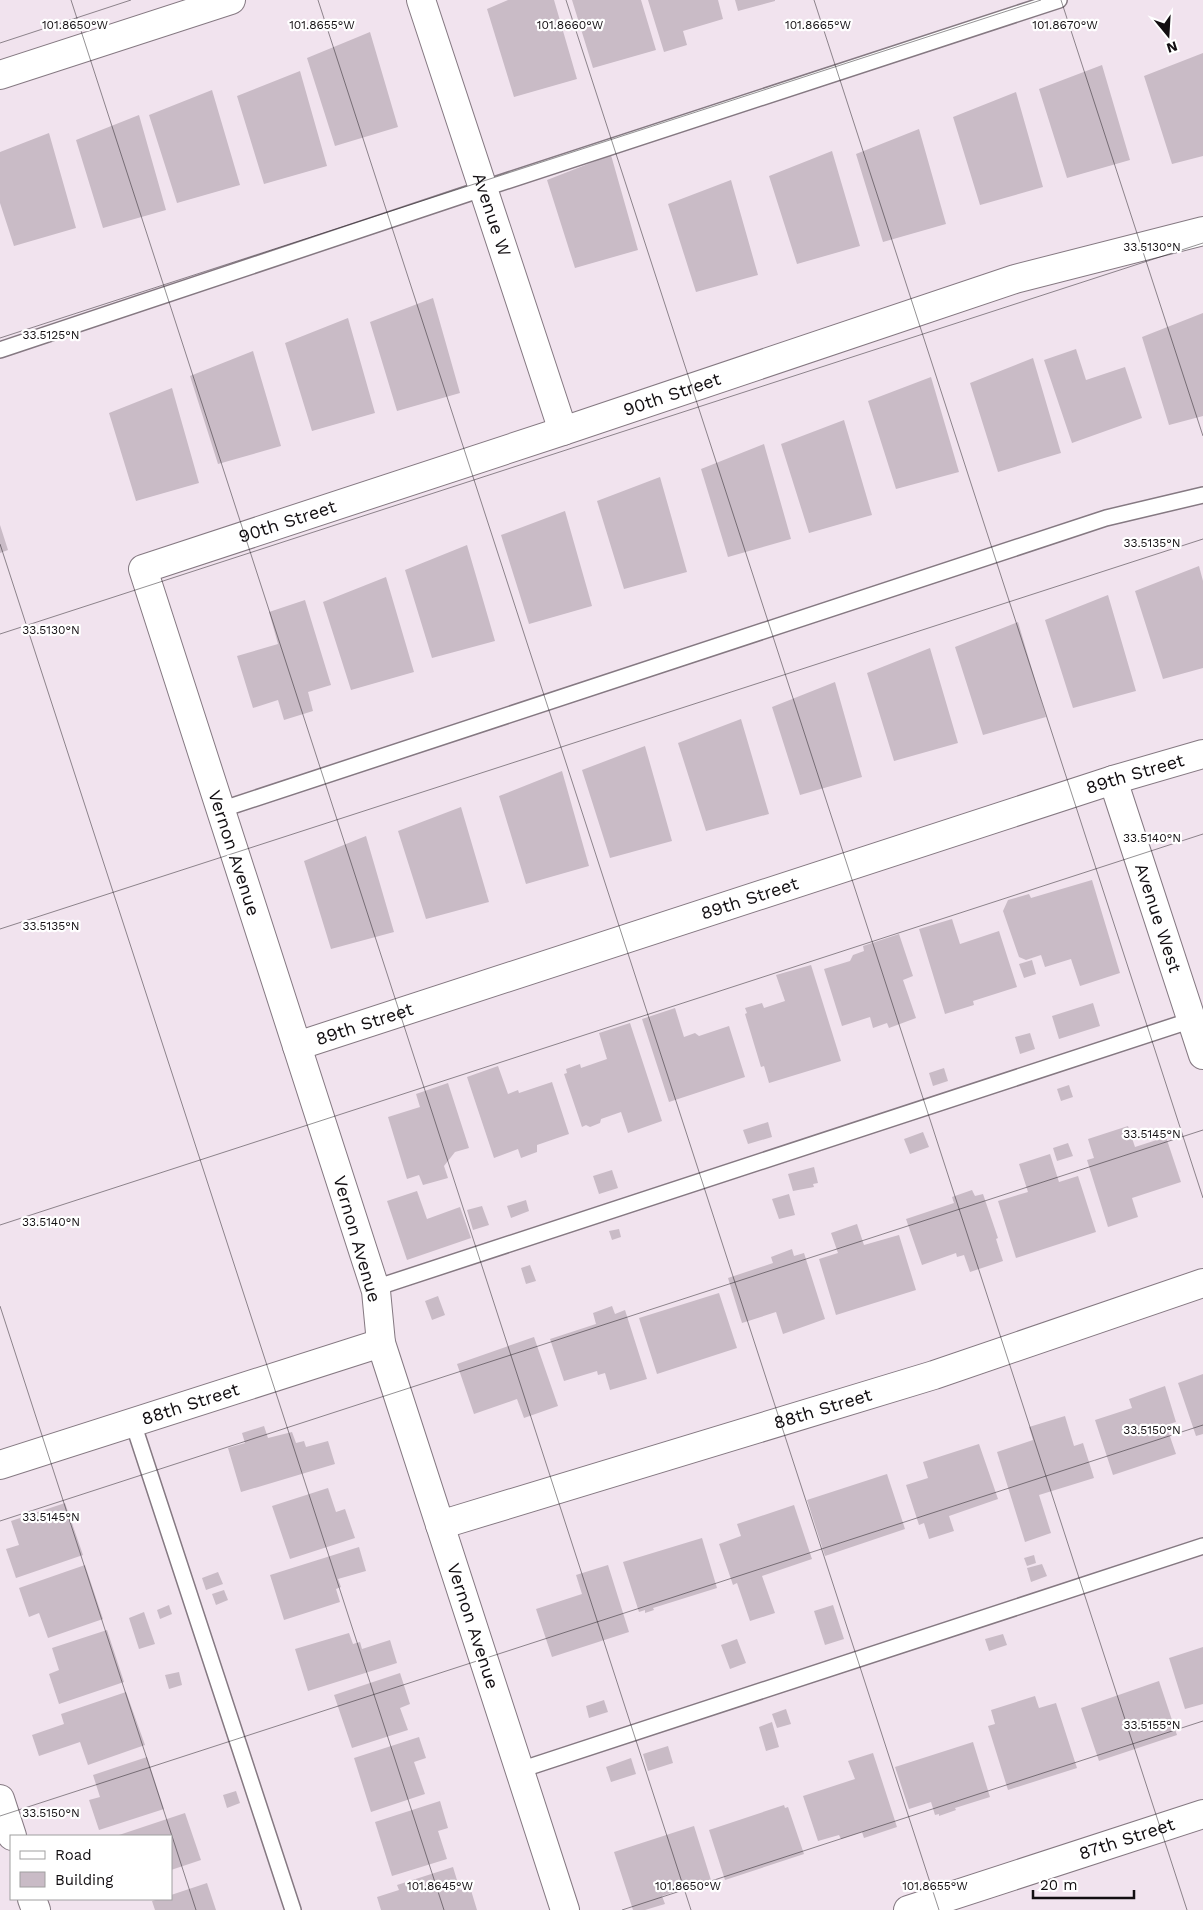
<svg xmlns="http://www.w3.org/2000/svg" width="1203" height="1910" font-family="'Work Sans',sans-serif">
	<rect width="100%" height="100%" fill="#f1e3ee"/>
	<!-- building -->
	<path fill="#c9bbc6" d="M 508,0 L 554,0 L 577,79 L 514,97 L 487,9 Z
		M 572,0 L 641,0 L 656,50 L 593,68 Z
		M 648,0 L 718,0 L 723,19 L 683,31 L 687,45 L 664,52 Z
		M 735,0 L 775,0 L 775,1 L 738,11 Z
		M 370,32 L 398,127 L 335,146 L 307,58 Z
		M 1203,53 L 1203,156 L 1172,164 L 1144,76 Z
		M 1102,65 L 1130,160 L 1067,178 L 1039,89 Z
		M 300,71 L 327,166 L 264,184 L 237,96 Z
		M 212,90 L 240,185 L 177,203 L 149,115 Z
		M 1016,92 L 1043,187 L 980,205 L 953,117 Z
		M 139,115 L 166,210 L 103,228 L 76,140 Z
		M 919,129 L 946,224 L 883,242 L 856,154 Z
		M 49,133 L 76,228 L 14,246 L 0,203 L 0,152 Z
		M 832,151 L 860,246 L 797,264 L 769,176 Z
		M 611,155 L 638,250 L 575,268 L 547,180 Z
		M 731,180 L 758,275 L 696,292 L 668,204 Z
		M 433,298 L 460,393 L 397,411 L 370,322 Z
		M 1203,313 L 1203,416 L 1169,425 L 1142,337 Z
		M 348,318 L 375,413 L 312,431 L 285,343 Z
		M 1076,349 L 1086,380 L 1125,367 L 1142,418 L 1072,443 L 1044,360 Z
		M 253,351 L 281,446 L 218,464 L 190,376 Z
		M 1033,358 L 1061,453 L 998,472 L 970,383 Z
		M 931,377 L 959,472 L 896,489 L 868,401 Z
		M 172,388 L 199,483 L 136,501 L 109,413 Z
		M 844,420 L 872,515 L 809,533 L 781,444 Z
		M 764,444 L 791,539 L 728,557 L 701,469 Z
		M 660,477 L 687,572 L 624,589 L 597,501 Z
		M 565,511 L 592,606 L 529,624 L 501,535 Z
		M 0,525 L 8,550 L 0,553 Z
		M 467,545 L 495,641 L 432,658 L 405,570 Z
		M 1199,566 L 1203,581 L 1203,668 L 1163,679 L 1135,591 Z
		M 386,577 L 414,672 L 351,690 L 323,602 Z
		M 1108,595 L 1136,691 L 1073,708 L 1045,620 Z
		M 305,600 L 331,685 L 308,692 L 313,711 L 284,720 L 278,700 L 253,708 L 237,656 L 278,644 L 269,612 Z
		M 1018,622 L 1046,717 L 983,735 L 955,647 Z
		M 930,648 L 958,743 L 894,761 L 867,673 Z
		M 835,682 L 862,777 L 800,795 L 772,707 Z
		M 741,719 L 769,814 L 706,831 L 678,743 Z
		M 645,746 L 672,841 L 610,858 L 582,770 Z
		M 562,771 L 589,866 L 526,884 L 499,796 Z
		M 461,807 L 489,902 L 426,919 L 398,831 Z
		M 366,836 L 394,932 L 331,949 L 304,861 Z
		M 1092,880 L 1120,973 L 1080,986 L 1071,959 L 1045,967 L 1041,955 L 1026,960 L 1019,957 L 1003,911 L 1008,900 L 1029,894 L 1031,898 Z
		M 952,919 L 960,944 L 999,931 L 1017,987 L 973,1001 L 974,1005 L 945,1014 L 919,929 Z
		M 899,934 L 913,976 L 903,980 L 916,1018 L 889,1028 L 887,1023 L 873,1028 L 870,1017 L 842,1026 L 824,969 L 850,961 L 853,955 L 864,951 L 863,946 Z
		M 1032,960 L 1036,974 L 1024,978 L 1019,964 Z
		M 811,965 L 841,1061 L 769,1083 L 764,1066 L 761,1067 L 745,1014 L 747,1013 L 745,1008 L 762,1003 L 764,1008 L 785,1001 L 776,975 Z
		M 1093,1003 L 1100,1026 L 1059,1039 L 1052,1016 Z
		M 675,1008 L 684,1037 L 695,1033 L 699,1036 L 729,1026 L 745,1077 L 669,1102 L 642,1019 Z
		M 630,1023 L 662,1121 L 628,1133 L 621,1112 L 601,1119 L 600,1123 L 590,1127 L 586,1125 L 582,1127 L 564,1074 L 567,1073 L 566,1069 L 580,1064 L 581,1068 L 607,1059 L 599,1033 Z
		M 1030,1033 L 1035,1049 L 1020,1054 L 1015,1037 Z
		M 498,1066 L 508,1094 L 518,1090 L 519,1093 L 552,1082 L 569,1134 L 537,1145 L 537,1152 L 521,1158 L 518,1149 L 494,1158 L 467,1077 Z
		M 944,1068 L 948,1081 L 933,1086 L 929,1073 Z
		M 448,1083 L 469,1148 L 455,1152 L 444,1166 L 448,1178 L 423,1185 L 419,1175 L 407,1179 L 388,1117 L 420,1107 L 416,1094 Z
		M 1069,1085 L 1073,1097 L 1061,1101 L 1057,1089 Z
		M 768,1122 L 772,1137 L 748,1144 L 743,1130 Z
		M 1128,1126 L 1135,1147 L 1166,1137 L 1181,1182 L 1132,1198 L 1138,1217 L 1108,1227 L 1087,1160 L 1094,1158 L 1088,1139 Z
		M 923,1132 L 929,1147 L 910,1154 L 904,1139 Z
		M 1068,1143 L 1073,1156 L 1057,1161 L 1053,1148 Z
		M 1050,1154 L 1059,1182 L 1078,1176 L 1096,1232 L 1016,1258 L 998,1201 L 1028,1192 L 1019,1164 Z
		M 814,1167 L 818,1183 L 813,1184 L 814,1187 L 793,1191 L 788,1174 Z
		M 612,1170 L 618,1188 L 599,1194 L 593,1176 Z
		M 972,1190 L 975,1196 L 983,1194 L 998,1238 L 996,1239 L 1003,1261 L 970,1272 L 964,1255 L 957,1257 L 956,1253 L 922,1265 L 906,1219 L 954,1203 L 952,1197 Z
		M 417,1191 L 427,1219 L 460,1207 L 471,1238 L 407,1260 L 387,1201 Z
		M 789,1194 L 795,1215 L 779,1219 L 772,1199 Z
		M 526,1200 L 529,1211 L 511,1218 L 507,1206 Z
		M 482,1206 L 489,1225 L 473,1230 L 467,1210 Z
		M 857,1224 L 864,1245 L 899,1235 L 916,1290 L 836,1315 L 819,1259 L 838,1253 L 831,1233 Z
		M 619,1229 L 621,1237 L 612,1240 L 609,1231 Z
		M 792,1249 L 794,1256 L 804,1253 L 825,1319 L 783,1334 L 776,1312 L 742,1323 L 728,1278 L 773,1263 L 771,1257 Z
		M 530,1265 L 536,1281 L 526,1284 L 521,1268 Z
		M 719,1293 L 737,1348 L 657,1374 L 639,1318 Z
		M 438,1296 L 445,1315 L 432,1320 L 425,1301 Z
		M 612,1306 L 615,1314 L 625,1310 L 647,1379 L 610,1390 L 605,1373 L 598,1375 L 597,1371 L 564,1381 L 550,1339 L 596,1324 L 593,1313 Z
		M 534,1337 L 558,1406 L 524,1418 L 517,1399 L 474,1414 L 457,1364 Z
		M 1203,1374 L 1203,1434 L 1196,1436 L 1178,1383 Z
		M 1165,1386 L 1176,1422 L 1166,1425 L 1176,1454 L 1113,1475 L 1095,1420 L 1132,1408 L 1129,1399 Z
		M 1065,1416 L 1074,1446 L 1083,1443 L 1094,1478 L 1039,1495 L 1051,1533 L 1025,1542 L 997,1452 L 1033,1440 L 1029,1427 Z
		M 264,1426 L 268,1438 L 292,1432 L 296,1443 L 304,1441 L 306,1447 L 328,1441 L 335,1464 L 241,1492 L 228,1448 L 245,1443 L 242,1433 Z
		M 979,1444 L 998,1499 L 949,1516 L 954,1531 L 929,1539 L 924,1523 L 919,1525 L 906,1485 L 928,1478 L 923,1462 Z
		M 887,1474 L 905,1529 L 825,1556 L 807,1500 Z
		M 328,1488 L 336,1512 L 345,1509 L 355,1538 L 290,1559 L 272,1506 Z
		M 65,1503 L 83,1555 L 16,1578 L 6,1549 L 19,1545 L 11,1521 Z
		M 794,1505 L 812,1559 L 762,1576 L 775,1613 L 750,1621 L 737,1583 L 733,1585 L 719,1544 L 741,1536 L 737,1524 Z
		M 702,1538 L 717,1588 L 653,1608 L 654,1610 L 645,1613 L 645,1610 L 639,1612 L 623,1562 Z
		M 359,1547 L 366,1571 L 338,1579 L 341,1587 L 336,1589 L 340,1602 L 284,1620 L 270,1575 Z
		M 1034,1555 L 1036,1563 L 1027,1566 L 1024,1558 Z
		M 1042,1564 L 1047,1576 L 1031,1582 L 1027,1568 Z
		M 85,1565 L 103,1619 L 48,1638 L 39,1613 L 29,1617 L 19,1588 Z
		M 608,1565 L 629,1632 L 552,1657 L 536,1609 L 582,1594 L 576,1575 Z
		M 218,1572 L 223,1584 L 206,1590 L 202,1578 Z
		M 224,1590 L 228,1600 L 216,1605 L 212,1594 Z
		M 169,1605 L 172,1614 L 160,1619 L 157,1610 Z
		M 833,1605 L 844,1639 L 825,1645 L 814,1611 Z
		M 144,1612 L 155,1644 L 139,1649 L 129,1618 Z
		M 107,1630 L 124,1682 L 59,1704 L 49,1674 L 59,1670 L 52,1648 Z
		M 349,1633 L 353,1644 L 360,1642 L 362,1649 L 390,1640 L 397,1663 L 308,1691 L 295,1649 Z
		M 1003,1634 L 1007,1645 L 989,1651 L 985,1639 Z
		M 737,1639 L 746,1663 L 730,1669 L 721,1645 Z
		M 1203,1647 L 1203,1704 L 1185,1709 L 1169,1658 Z
		M 179,1672 L 182,1685 L 169,1689 L 165,1675 Z
		M 400,1673 L 410,1704 L 400,1708 L 408,1730 L 352,1748 L 334,1695 Z
		M 1159,1681 L 1177,1735 L 1099,1761 L 1081,1708 Z
		M 126,1692 L 145,1745 L 88,1765 L 80,1742 L 39,1756 L 32,1735 L 64,1724 L 61,1714 Z
		M 1035,1696 L 1039,1708 L 1056,1703 L 1077,1768 L 1008,1790 L 988,1726 L 995,1724 L 991,1710 Z
		M 604,1700 L 608,1712 L 589,1718 L 586,1706 Z
		M 786,1709 L 791,1724 L 777,1728 L 772,1714 Z
		M 772,1722 L 779,1747 L 766,1751 L 759,1727 Z
		M 419,1737 L 426,1758 L 414,1762 L 425,1794 L 371,1812 L 354,1758 Z
		M 973,1742 L 990,1797 L 955,1808 L 956,1810 L 939,1816 L 939,1814 L 935,1815 L 931,1802 L 909,1809 L 895,1767 Z
		M 668,1746 L 673,1763 L 648,1771 L 643,1754 Z
		M 873,1753 L 897,1827 L 864,1838 L 862,1832 L 841,1839 L 839,1835 L 818,1841 L 803,1796 L 855,1779 L 848,1761 Z
		M 147,1757 L 164,1809 L 99,1830 L 89,1800 L 100,1797 L 93,1775 Z
		M 631,1758 L 636,1774 L 611,1782 L 606,1767 Z
		M 236,1791 L 240,1803 L 227,1808 L 223,1795 Z
		M 440,1801 L 448,1828 L 438,1831 L 447,1859 L 392,1876 L 375,1822 Z
		M 784,1805 L 785,1808 L 788,1807 L 804,1854 L 725,1880 L 709,1830 Z
		M 185,1813 L 201,1860 L 171,1870 L 171,1836 L 116,1836 Z
		M 694,1826 L 711,1880 L 662,1896 L 665,1904 L 645,1910 L 633,1910 L 614,1852 Z
		M 453,1867 L 460,1890 L 470,1887 L 477,1910 L 381,1910 L 377,1897 L 399,1890 L 397,1885 Z
		M 207,1883 L 216,1910 L 155,1910 L 152,1901 L 159,1899 L 171,1899 L 171,1895 Z"/>
	<g fill="none" stroke-linecap="round" stroke-linejoin="round">
		<!-- lane casing -->
		<g stroke="#857982" stroke-width="18">
			<path id="lane" d="M 0,350 L 482,189 L 1059,0
				M 220,810 L 1106,518 L 1203,495
				M 375,1288 L 1198,1018
				M 133,1423 L 293,1910
				M 520,1770 L 1203,1546"/>
		</g>
		<!-- street casing -->
		<g stroke="#857982" stroke-width="30">
			<g id="street">
				<path id="s1" d="M 421,0 L 563,431"/>
				<path id="s2" d="M 1113,780 L 1203,1055"/>
				<path id="s3" d="M 297,1046 L 1113,780 L 1203,754"/>
				<path id="s4" d="M 0,1465 L 381,1343"/>
				<path id="s5" d="M 440,1525 L 934,1375 L 1203,1283"/>
				<path d="M 0,1799 L 12,1836"/>
				<path d="M 32,1899 L 36,1910"/>
				<path id="s6" d="M 565,1910 L 381,1343 L 376,1291 L 143,569 L 563,431 L 1015,279 L 1203,231"/>
				<path id="s7" d="M 908,1910 L 1203,1814"/>
			</g>
		</g>
		<!-- secondary casing -->
		<g stroke="#857982" stroke-width="30">
			<path id="secondary" d="M 0,75 L 231,0"/>
		</g>
		<!-- lane -->
		<use href="#lane" stroke="#fff" stroke-width="15"/>
		<!-- street -->
		<use href="#street" stroke="#fff" stroke-width="28"/>
		<!-- secondary -->
		<use href="#secondary" stroke="#fff" stroke-width="28"/>
	</g>
	<!-- ticks -->
	<path fill="none" stroke="#120e11" stroke-width="1" stroke-opacity="0.45" d="M 71,0 L 691,1910M 318,0 L 939,1910M 566,0 L 1187,1910M 814,0 L 1203,1198M 1061,0 L 1203,436M 0,43 L 131,0M 0,338 L 1041,0M 0,544 L 444,1910M 0,634 L 1203,243M 0,929 L 1203,539M 0,1225 L 1203,834M 0,1306 L 196,1910M 0,1521 L 1203,1130M 0,1816 L 1203,1425M 622,1910 L 1203,1721"/>
	<g text-anchor="middle" stroke-width="4.5" stroke-linejoin="round" paint-order="stroke">
		<!-- street labels -->
		<g font-size="18" fill="#120e11" stroke="#fff">
			<text dy="6" stroke="none"><textPath href="#s1" startOffset="226">Avenue W</textPath></text>
			<text dy="6" stroke="none"><textPath href="#s6" startOffset="1964">90th Street</textPath></text>
			<text dy="6" stroke="none"><textPath href="#s6" startOffset="1559">90th Street</textPath></text>
			<text dy="6" stroke="none"><textPath href="#s3" startOffset="881">89th Street</textPath></text>
			<text transform="translate(234 853) rotate(72)" y="6">Vernon Avenue</text>
			<text dy="6" stroke="none"><textPath href="#s3" startOffset="476">89th Street</textPath></text>
			<text dy="6" stroke="none"><textPath href="#s2" startOffset="145">Avenue West</textPath></text>
			<text dy="6" stroke="none"><textPath href="#s3" startOffset="71">89th Street</textPath></text>
			<text transform="translate(357 1239) rotate(74)" y="6">Vernon Avenue</text>
			<text dy="6" stroke="none"><textPath href="#s4" startOffset="200">88th Street</textPath></text>
			<text dy="6" stroke="none"><textPath href="#s5" startOffset="400">88th Street</textPath></text>
			<text transform="translate(473 1626) rotate(72)" y="6">Vernon Avenue</text>
			<text dy="6" stroke="none"><textPath href="#s7" startOffset="230">87th Street</textPath></text>
		</g>
	</g>
	<g font-size="12" text-anchor="middle" fill="#120e11" stroke="#fff" stroke-width="4.5" stroke-linejoin="round" paint-order="stroke">
		<text x="75" y="29">101.8650°W</text>
		<text x="322" y="29">101.8655°W</text>
		<text x="570" y="29">101.8660°W</text>
		<text x="818" y="29">101.8665°W</text>
		<text x="1065" y="29">101.8670°W</text>
		<text x="1152" y="251">33.5130°N</text>
		<text x="51" y="339">33.5125°N</text>
		<text x="1152" y="547">33.5135°N</text>
		<text x="51" y="634">33.5130°N</text>
		<text x="1152" y="842">33.5140°N</text>
		<text x="51" y="930">33.5135°N</text>
		<text x="1152" y="1138">33.5145°N</text>
		<text x="51" y="1226">33.5140°N</text>
		<text x="1152" y="1434">33.5150°N</text>
		<text x="51" y="1521">33.5145°N</text>
		<text x="1152" y="1729">33.5155°N</text>
		<text x="51" y="1817">33.5150°N</text>
		<text x="440" y="1890">101.8645°W</text>
		<text x="688" y="1890">101.8650°W</text>
		<text x="935" y="1890">101.8655°W</text>
	</g>
	<!-- legend -->
	<rect x="10" y="1835" width="162" height="65" fill="#ffffff" stroke="#a09fa0"/>
	<rect x="20" y="1851" width="25" height="8" fill="#ffffff" stroke="#a09fa0"/>
	<text x="55" y="1860" font-size="15" fill="#120e11">Road</text>
	<rect x="20" y="1872" width="25" height="15" fill="#c9bbc6" stroke="#a09fa0"/>
	<text x="55" y="1885" font-size="15" fill="#120e11">Building</text>
	<!-- north arrow -->
	<g transform="translate(1168 35) rotate(162)" stroke="#ffffff" stroke-width="4" paint-order="stroke">
	<path d="M0-4L9 19L0 12L-9 19Z" fill="#120e11"/>
	<text y="-8" font-size="14" font-weight="bold" text-anchor="middle" fill="#120e11">N</text>
	</g>
	<!-- scale -->
	<path d="M1033 1890v8h101v-8" fill="none" stroke="#120e11" stroke-width="2.5"/>
	<text x="1040" y="1890" font-size="15" fill="#120e11" stroke="#ffffff" stroke-width="4" paint-order="stroke">20 m</text>
</svg>
